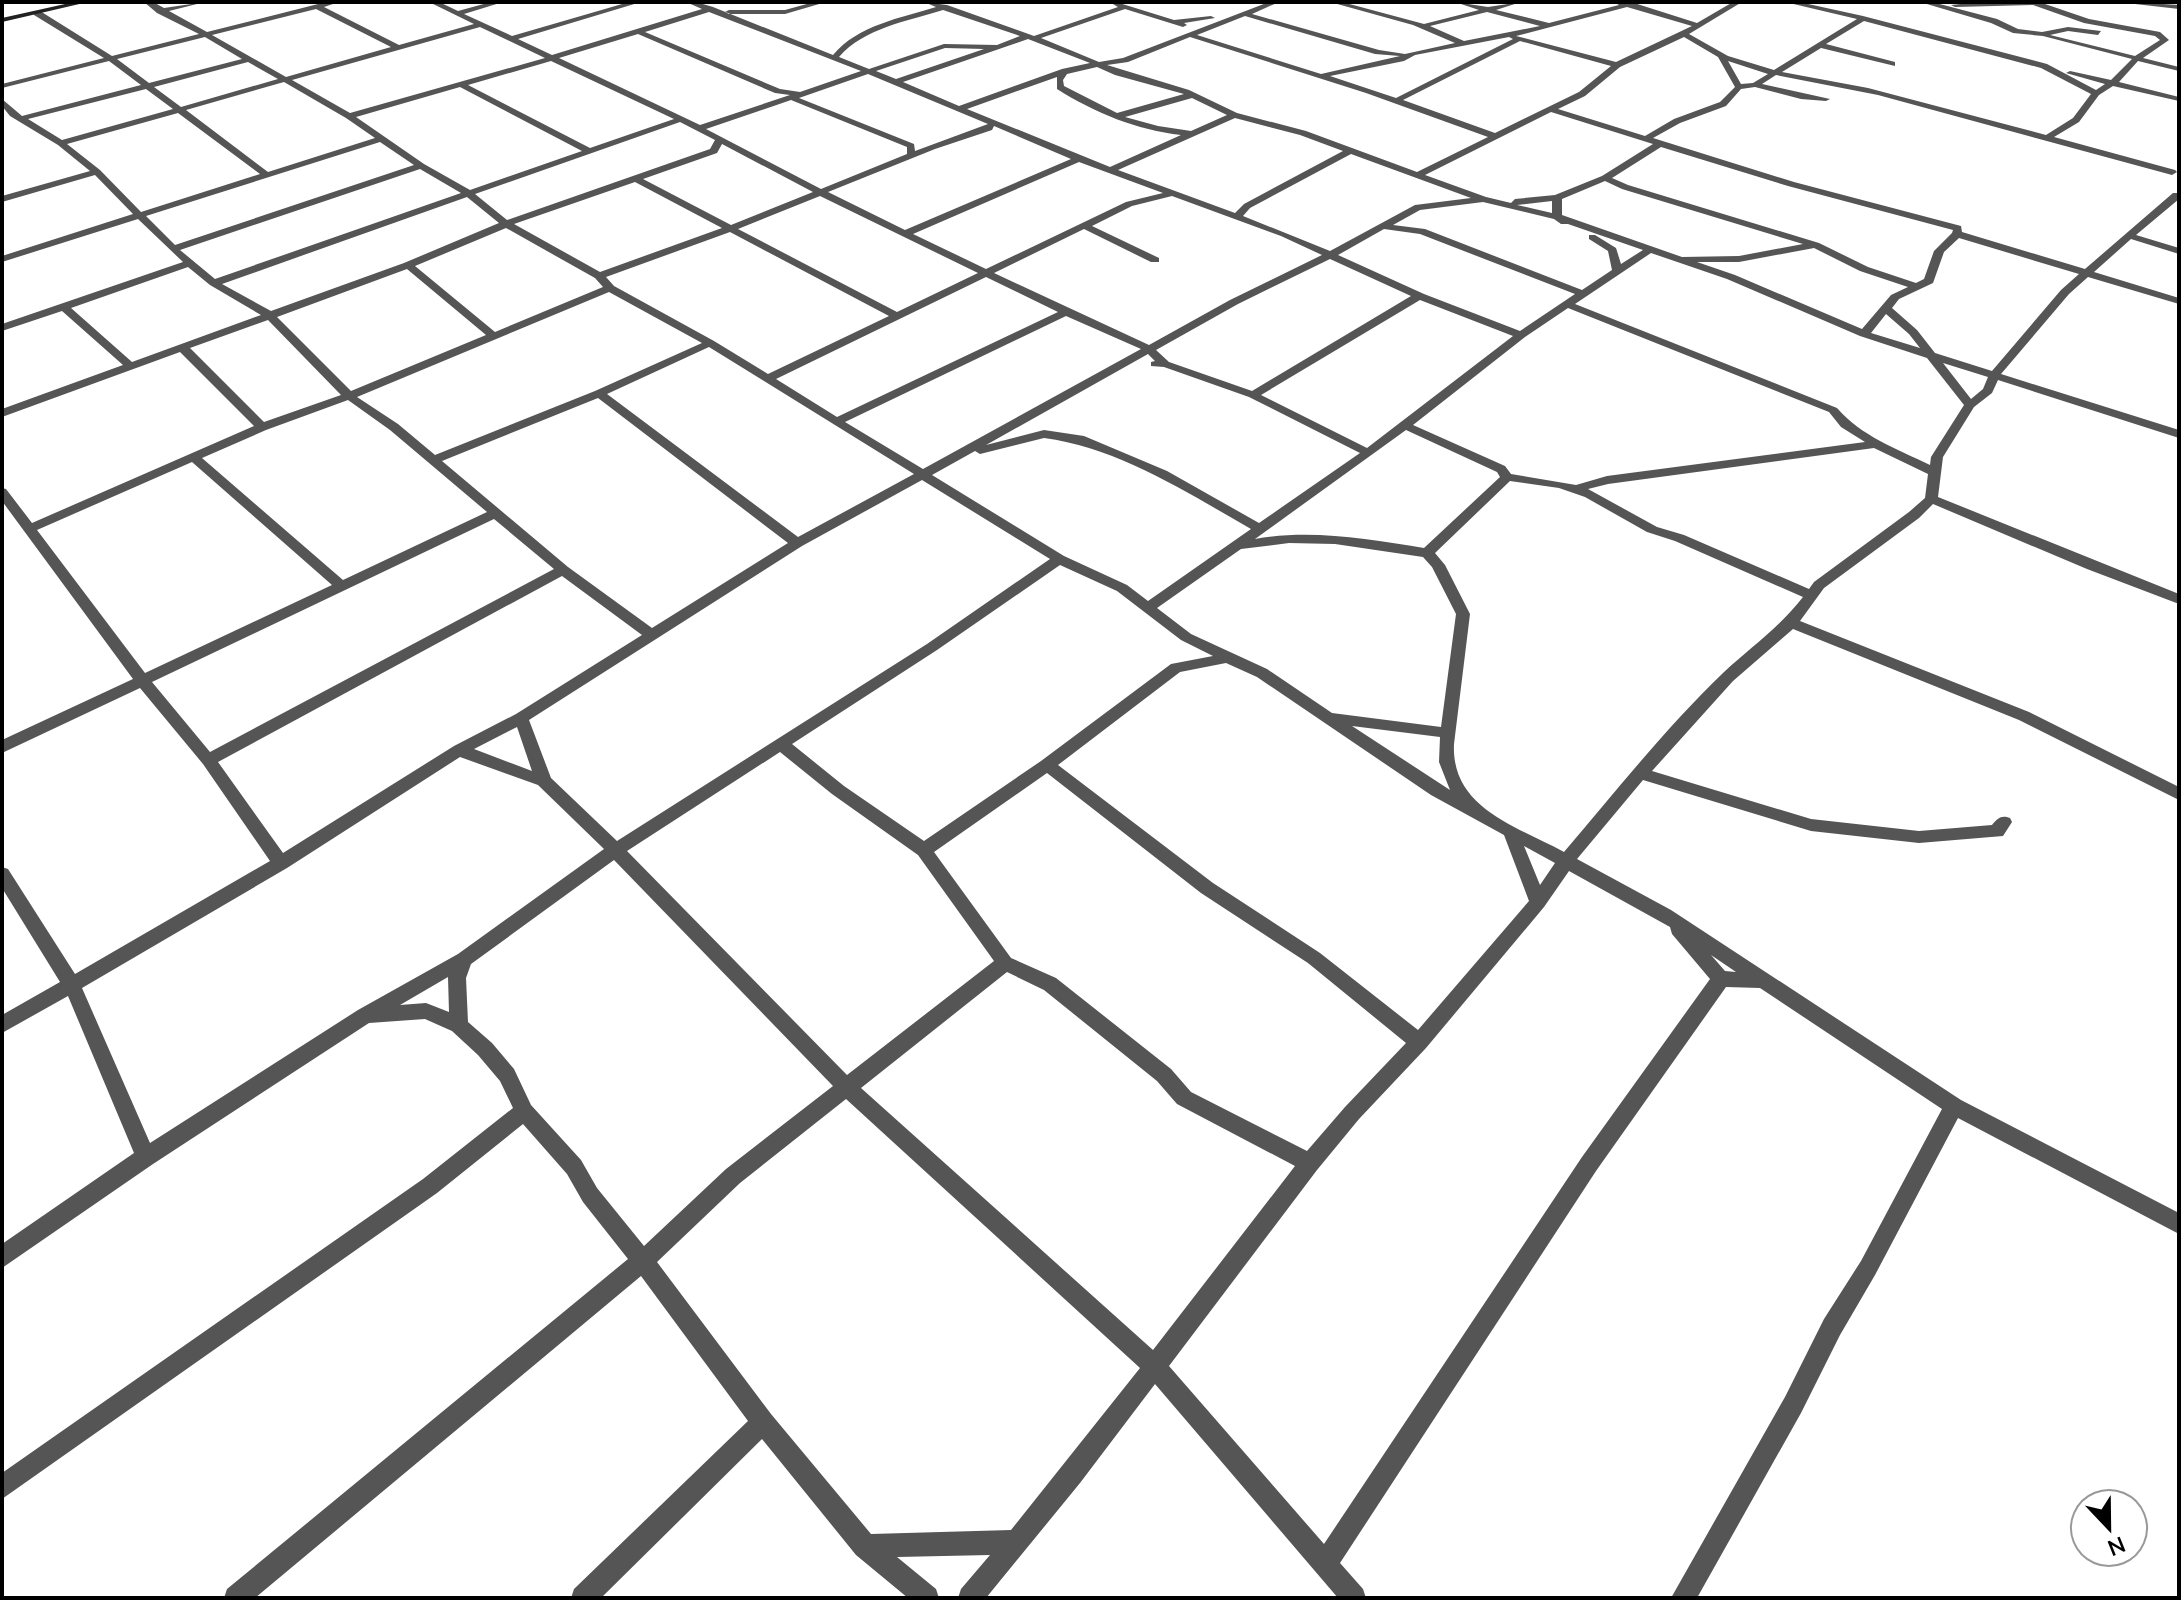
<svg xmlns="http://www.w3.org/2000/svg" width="2181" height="1600" font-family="'Nunito Sans',sans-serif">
	<rect width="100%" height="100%" fill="#fff"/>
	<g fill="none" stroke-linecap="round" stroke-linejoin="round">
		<!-- minor -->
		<path fill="#555" fill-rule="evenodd" d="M 144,2 L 153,2 L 164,8 L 205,2 L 169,11 L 207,32 L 326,2 L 339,2 L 324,7 L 399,45 L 474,24 L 429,2 L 439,2 L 458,11 L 491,2 L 503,2 L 464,14 L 512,36 L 629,2 L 641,2 L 518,39 L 552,55 L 702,9 L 686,2 L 696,2 L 713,7 L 833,55 C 858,25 901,18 936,7 L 924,2 L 947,5 L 1034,36 L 1118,7 L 1113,4 L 1116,2 L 1174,20 L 1211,16 L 1215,18 L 1184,23 L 1187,25 L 1183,27 L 1125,9 L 1041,38 L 1099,62 L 1123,58 L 1269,2 L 1279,2 L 1252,14 L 1379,50 L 1405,54 L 1455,43 L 1413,25 L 1330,2 L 1342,2 L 1424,24 L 1479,10 L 1455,2 L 1488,7 L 1521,2 L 1496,10 L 1549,23 L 1619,5 L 1614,2 L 1631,2 L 1697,23 L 1733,2 L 1742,2 L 1689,34 L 1728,56 L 1774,70 L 1857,19 L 1785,2 L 1799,2 L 1863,16 L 2047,64 L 2096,90 L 2105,84 L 2066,73 L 2070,71 L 2111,80 L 2132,59 L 2043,36 L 2013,33 L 1991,23 L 1920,2 L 1932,2 L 1997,19 L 2018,29 L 2042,32 L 2068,27 L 2101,31 L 2098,35 L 2068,31 L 2050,35 L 2135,56 L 2160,40 L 2155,36 L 2084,23 L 2033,5 L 1955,7 L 1951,5 L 1980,2 L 2048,2 L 2045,4 L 2089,19 L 2160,32 L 2169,40 L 2143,58 L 2179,67 L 2179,71 L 2138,61 L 2119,82 L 2179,97 L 2179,101 L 2113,86 L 2099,95 L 2079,122 L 2054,137 L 2175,170 L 2177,172 L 2172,175 L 1878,95 L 1776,75 L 1762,84 L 1830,99 L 1826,101 L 1801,99 L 1755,87 L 1741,89 L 1726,106 L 1680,123 L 1653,138 L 1794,182 L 1961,226 L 1962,232 L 2085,269 L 2173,193 L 2179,193 L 2179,199 L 2136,235 L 2179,248 L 2179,254 L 2131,239 L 2094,272 L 2179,298 L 2179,304 L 2088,277 L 2069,294 L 2001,374 L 2179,430 L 2179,438 L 1998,380 L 1992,393 L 1974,407 L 1943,457 L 1938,497 L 2179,594 L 2179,604 L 2087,569 L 1933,504 L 1919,518 L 1824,588 L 1800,621 L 2029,712 L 2179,787 L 2179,800 L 2019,720 L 1793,629 L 1733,681 L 1652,771 L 1811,819 L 1919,831 L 1992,825 C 1998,818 2001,815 2010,818 L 2012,822 L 2003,836 L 1919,843 L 1811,831 L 1643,780 L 1577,859 L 1671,910 L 1961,1100 L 2179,1213 L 2179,1234 L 1958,1118 L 1875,1275 L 1840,1335 L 1801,1413 L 1697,1598 L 1671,1598 L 1785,1397 L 1824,1319 L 1861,1261 L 1942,1109 L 1760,988 L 1726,987 L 1596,1171 L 1340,1563 L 1363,1589 L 1366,1598 L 1338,1598 L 1155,1384 L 1080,1483 L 986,1598 L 958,1598 L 961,1589 L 990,1555 L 897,1557 L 936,1589 L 939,1598 L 908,1598 L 856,1555 L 762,1439 L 601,1598 L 571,1598 L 574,1589 L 748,1421 L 641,1276 L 255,1598 L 224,1598 L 227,1589 L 628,1259 L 583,1202 L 567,1174 L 523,1124 L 437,1193 L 2,1499 L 2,1473 L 423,1179 L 513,1108 L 500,1081 L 478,1055 L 452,1031 L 425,1019 L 369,1023 L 153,1164 L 2,1268 L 2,1244 L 134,1153 L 68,996 L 2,1033 L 2,1015 L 60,982 L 2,888 L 2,867 L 8,869 L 75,974 L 270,861 L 203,764 L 140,688 L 2,753 L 2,740 L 133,679 L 2,501 L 2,488 L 6,489 L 32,523 L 254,426 L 180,352 L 2,417 L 2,409 L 123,365 L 62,311 L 2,331 L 2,324 L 183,262 L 138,219 L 2,262 L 2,256 L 133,214 L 95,175 L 2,202 L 2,196 L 90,171 L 58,145 L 10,116 L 2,106 L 2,99 L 22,116 L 141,85 L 109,61 L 2,88 L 2,84 L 104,58 L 34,15 L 34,11 L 40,11 L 112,56 L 199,34 L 157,13 ZM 1627,7 L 1692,26 L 1616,62 L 1516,36 ZM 316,9 L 391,47 L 286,77 L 212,35 ZM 943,10 L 1020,36 L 997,45 L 944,44 L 869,69 L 839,57 C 864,28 908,21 943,10 ZM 709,12 L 861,71 L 800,92 L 780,89 L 645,32 ZM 1487,12 L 1540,26 L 1464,41 L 1430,26 ZM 1245,16 L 1375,54 L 1400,56 L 1321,74 L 1197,35 ZM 1864,21 L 2041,68 L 2091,94 L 2073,118 L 2046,135 L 1868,88 L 1782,72 L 1821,48 L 1895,66 L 1895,62 L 1826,44 ZM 480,27 L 545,58 L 350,113 L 292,80 ZM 638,34 L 775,93 L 790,95 L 700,125 L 559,58 ZM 205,37 L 242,59 L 149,83 L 117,59 ZM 1190,37 L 1366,93 L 1488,137 L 1417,172 L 1306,131 L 1237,113 L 1189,90 L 1107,65 L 1128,62 ZM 1509,37 L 1513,39 L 1396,98 L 1330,76 L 1404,61 L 1415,55 ZM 1684,37 L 1718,57 L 1735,87 L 1720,102 L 1674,119 L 1645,136 L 1558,109 L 1585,96 L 1620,67 ZM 1028,39 L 1090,63 L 1062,69 L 959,106 L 903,82 ZM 1520,41 L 1611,66 L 1579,92 L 1495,133 L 1403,100 ZM 945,48 L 984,49 L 896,79 L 876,71 ZM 551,61 L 674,119 L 590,148 L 468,85 ZM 1728,61 L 1768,74 L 1753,83 L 1741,84 ZM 248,62 L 278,79 L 181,107 L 154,87 ZM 1097,67 L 1115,75 L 1184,94 L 1117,113 L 1064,86 L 1063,80 L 1067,74 ZM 868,74 L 988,124 L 915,151 L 914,144 L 799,98 ZM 1057,77 L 1057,89 C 1095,113 1137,130 1181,135 L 1110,167 L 967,109 ZM 284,82 L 346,118 L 375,138 L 268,172 L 186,110 ZM 460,87 L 582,151 L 470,190 L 424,164 L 356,117 ZM 146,89 L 173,109 L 62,140 L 28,119 ZM 1192,98 L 1227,115 L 1191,131 L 1158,126 L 1125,117 ZM 791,100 L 907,147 L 907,154 L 821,189 L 706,129 ZM 1551,112 L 1653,144 L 1602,176 L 1555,195 L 1515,199 L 1511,203 L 1486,197 L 1425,175 ZM 178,113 L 260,174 L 141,212 L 100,170 L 67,144 ZM 1235,118 L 1300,135 L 1343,151 L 1244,204 L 1235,213 L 1118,170 ZM 680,122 L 715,140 L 710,149 L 507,220 L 475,194 ZM 994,126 L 1071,159 L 905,230 L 828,192 L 935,149 L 992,130 ZM 380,142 L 414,165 L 175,245 L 146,216 ZM 722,144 L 813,192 L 731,225 L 643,179 L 717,153 ZM 1661,147 L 1788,186 L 1953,230 L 1952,233 L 1934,251 L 1924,279 L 1916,283 L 1868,267 L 1819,243 L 1628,185 L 1612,178 ZM 1351,154 L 1471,198 L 1415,205 L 1330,251 L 1243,216 L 1250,208 ZM 1079,162 L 1163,193 L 1126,202 L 986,269 L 913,234 ZM 420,169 L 461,193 L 215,279 L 180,250 ZM 1605,181 L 1622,189 L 1803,244 L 1739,256 L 1682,257 L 1562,215 L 1562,199 ZM 635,182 L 722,228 L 600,272 L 514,224 ZM 820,196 L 978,273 L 897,312 L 738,229 ZM 1172,196 L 1281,236 L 1322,255 L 1230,300 L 1149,345 L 994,273 L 1084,229 L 1151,262 L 1159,262 L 1159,258 L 1092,226 L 1132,206 ZM 467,197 L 499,223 L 404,263 L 271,311 L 222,284 ZM 1552,201 L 1552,213 L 1517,205 ZM 1483,202 L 1554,219 L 1561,224 L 1568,224 L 1643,250 L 1621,264 L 1616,248 L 1595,235 L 1589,235 L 1589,239 L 1608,251 L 1612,270 L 1582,290 L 1425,229 L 1393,225 L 1420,210 ZM 506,228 L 595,278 L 603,287 L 495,332 L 415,266 ZM 1384,229 L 1420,234 L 1575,294 L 1520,331 L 1424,294 L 1338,255 ZM 730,232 L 889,316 L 768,374 L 714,341 L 614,286 L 606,277 ZM 1959,238 L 2079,274 L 2061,290 L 1992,371 L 1935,353 L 1917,330 L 1892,308 L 1899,299 L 1933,283 L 1944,252 ZM 1814,248 L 1860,271 L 1908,287 L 1891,295 L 1862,329 L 1735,275 L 1697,262 L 1739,262 ZM 1651,253 L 1727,279 L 1860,336 L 1927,358 L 1964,405 L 1931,457 L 1930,465 C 1897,449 1861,436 1837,408 L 1575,304 ZM 1330,259 L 1411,296 L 1252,391 L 1169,362 L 1156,350 L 1238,304 ZM 188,267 L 210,285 L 261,315 L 132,362 L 71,308 ZM 407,269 L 486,335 L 351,391 L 277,317 ZM 986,277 L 1058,312 L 837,417 L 776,379 ZM 609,292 L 702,343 L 595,391 L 435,455 L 398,424 L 357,397 ZM 1420,300 L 1513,336 L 1367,448 L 1261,395 ZM 1568,308 L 1829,412 L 1841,427 L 1865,442 L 1607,476 L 1576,485 L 1511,474 L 1505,466 L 1413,425 L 1525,337 ZM 1886,314 L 1909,334 L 1920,348 L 1871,333 ZM 1066,316 L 1141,349 L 923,469 L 845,422 ZM 268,320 L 341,395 L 264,422 L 190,348 ZM 709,347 L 914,474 L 798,537 L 607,394 ZM 1148,354 L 1155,361 L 1151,362 L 1151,366 L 1164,367 L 1249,397 L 1360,453 L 1259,523 L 1167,471 L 1084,436 L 1044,430 L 986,445 ZM 1943,363 L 1988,377 L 1983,389 L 1971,399 ZM 598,398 L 788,543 L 652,628 L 568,567 L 442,461 ZM 348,400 L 390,430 L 487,512 L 343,580 L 202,458 L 266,430 ZM 1406,430 L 1497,472 L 1500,477 L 1424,548 C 1368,539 1311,529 1255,539 ZM 1044,438 C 1119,448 1186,492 1251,529 L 1148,601 L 1127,585 L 1064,556 L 932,475 L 975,451 L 980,454 ZM 1874,448 L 1928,474 L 1925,498 L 1909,512 L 1814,582 L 1809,589 L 1684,535 L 1657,527 L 1588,489 L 1608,484 ZM 192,462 L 332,585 L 145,673 L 37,530 ZM 922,480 L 1050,559 L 927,644 L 617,841 L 551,778 L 529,720 L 802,546 ZM 1510,481 L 1559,488 L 1585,497 L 1647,532 L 1675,541 L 1803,597 C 1780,627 1751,647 1723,673 C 1666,728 1615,792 1564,852 C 1516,826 1451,808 1454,744 L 1470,614 L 1445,565 L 1435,553 ZM 494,519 L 554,569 L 210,752 L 152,682 ZM 1289,543 L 1335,544 L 1423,557 L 1432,567 L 1456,614 L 1441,727 L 1332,713 L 1267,669 L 1191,634 L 1157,608 L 1241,549 ZM 1060,565 L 1117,591 L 1181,640 L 1213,656 L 1171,664 L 1041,761 L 924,841 L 844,786 L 792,744 L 937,650 ZM 562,576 L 642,635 L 516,714 L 454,746 L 283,853 L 218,762 ZM 1226,663 L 1257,677 L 1431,795 L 1504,835 L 1529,901 L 1418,1030 L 1320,953 L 1213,883 L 1058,765 L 1180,672 ZM 1352,726 L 1440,737 L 1439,762 L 1450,790 ZM 517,727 L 532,771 L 474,749 ZM 780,752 L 832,794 L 918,855 L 994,961 L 847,1075 L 627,851 ZM 460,757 L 538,785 L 604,849 L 458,954 L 358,1010 L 150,1143 L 82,988 L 287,868 ZM 1047,773 L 1201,893 L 1308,963 L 1406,1043 L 1345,1107 L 1307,1151 L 1191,1092 L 1171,1069 L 1056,978 L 1011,958 L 934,852 ZM 1524,846 L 1555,863 L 1540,885 ZM 614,860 L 833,1086 L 726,1169 L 644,1246 L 597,1188 L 581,1160 L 531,1105 L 514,1069 L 492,1043 L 468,1022 L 466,978 L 471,964 ZM 1569,871 L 1670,927 L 1672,934 L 1710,979 L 1582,1157 L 1324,1544 L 1169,1366 L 1317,1170 L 1359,1119 L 1426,1048 L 1544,907 ZM 1711,955 L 1736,972 L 1725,971 ZM 1007,972 L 1044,990 L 1157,1081 L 1177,1104 L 1295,1166 L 1153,1350 L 861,1088 ZM 448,977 L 449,1012 L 426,1003 L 400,1005 ZM 846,1099 L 1140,1368 L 1011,1530 L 871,1534 L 771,1414 L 657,1262 L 740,1183 Z
			M 814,2 L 826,2 L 785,14 L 729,14 L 725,12 L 729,10 L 785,10 Z
			M 2131,2 L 2179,5 L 2179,9 L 2135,4 Z"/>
		<!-- secondary -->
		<path fill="#222" fill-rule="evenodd" d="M 74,2 L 88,2 L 2,22 L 2,18 Z"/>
	</g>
	<!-- border -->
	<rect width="2181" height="1600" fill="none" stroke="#000000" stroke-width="8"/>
	<!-- north arrow -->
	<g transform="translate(2109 1528) rotate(158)"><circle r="38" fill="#ffffff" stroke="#999999" stroke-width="2"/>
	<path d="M0-6L14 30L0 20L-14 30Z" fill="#000000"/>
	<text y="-12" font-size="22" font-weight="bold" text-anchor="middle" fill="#000000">N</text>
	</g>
</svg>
